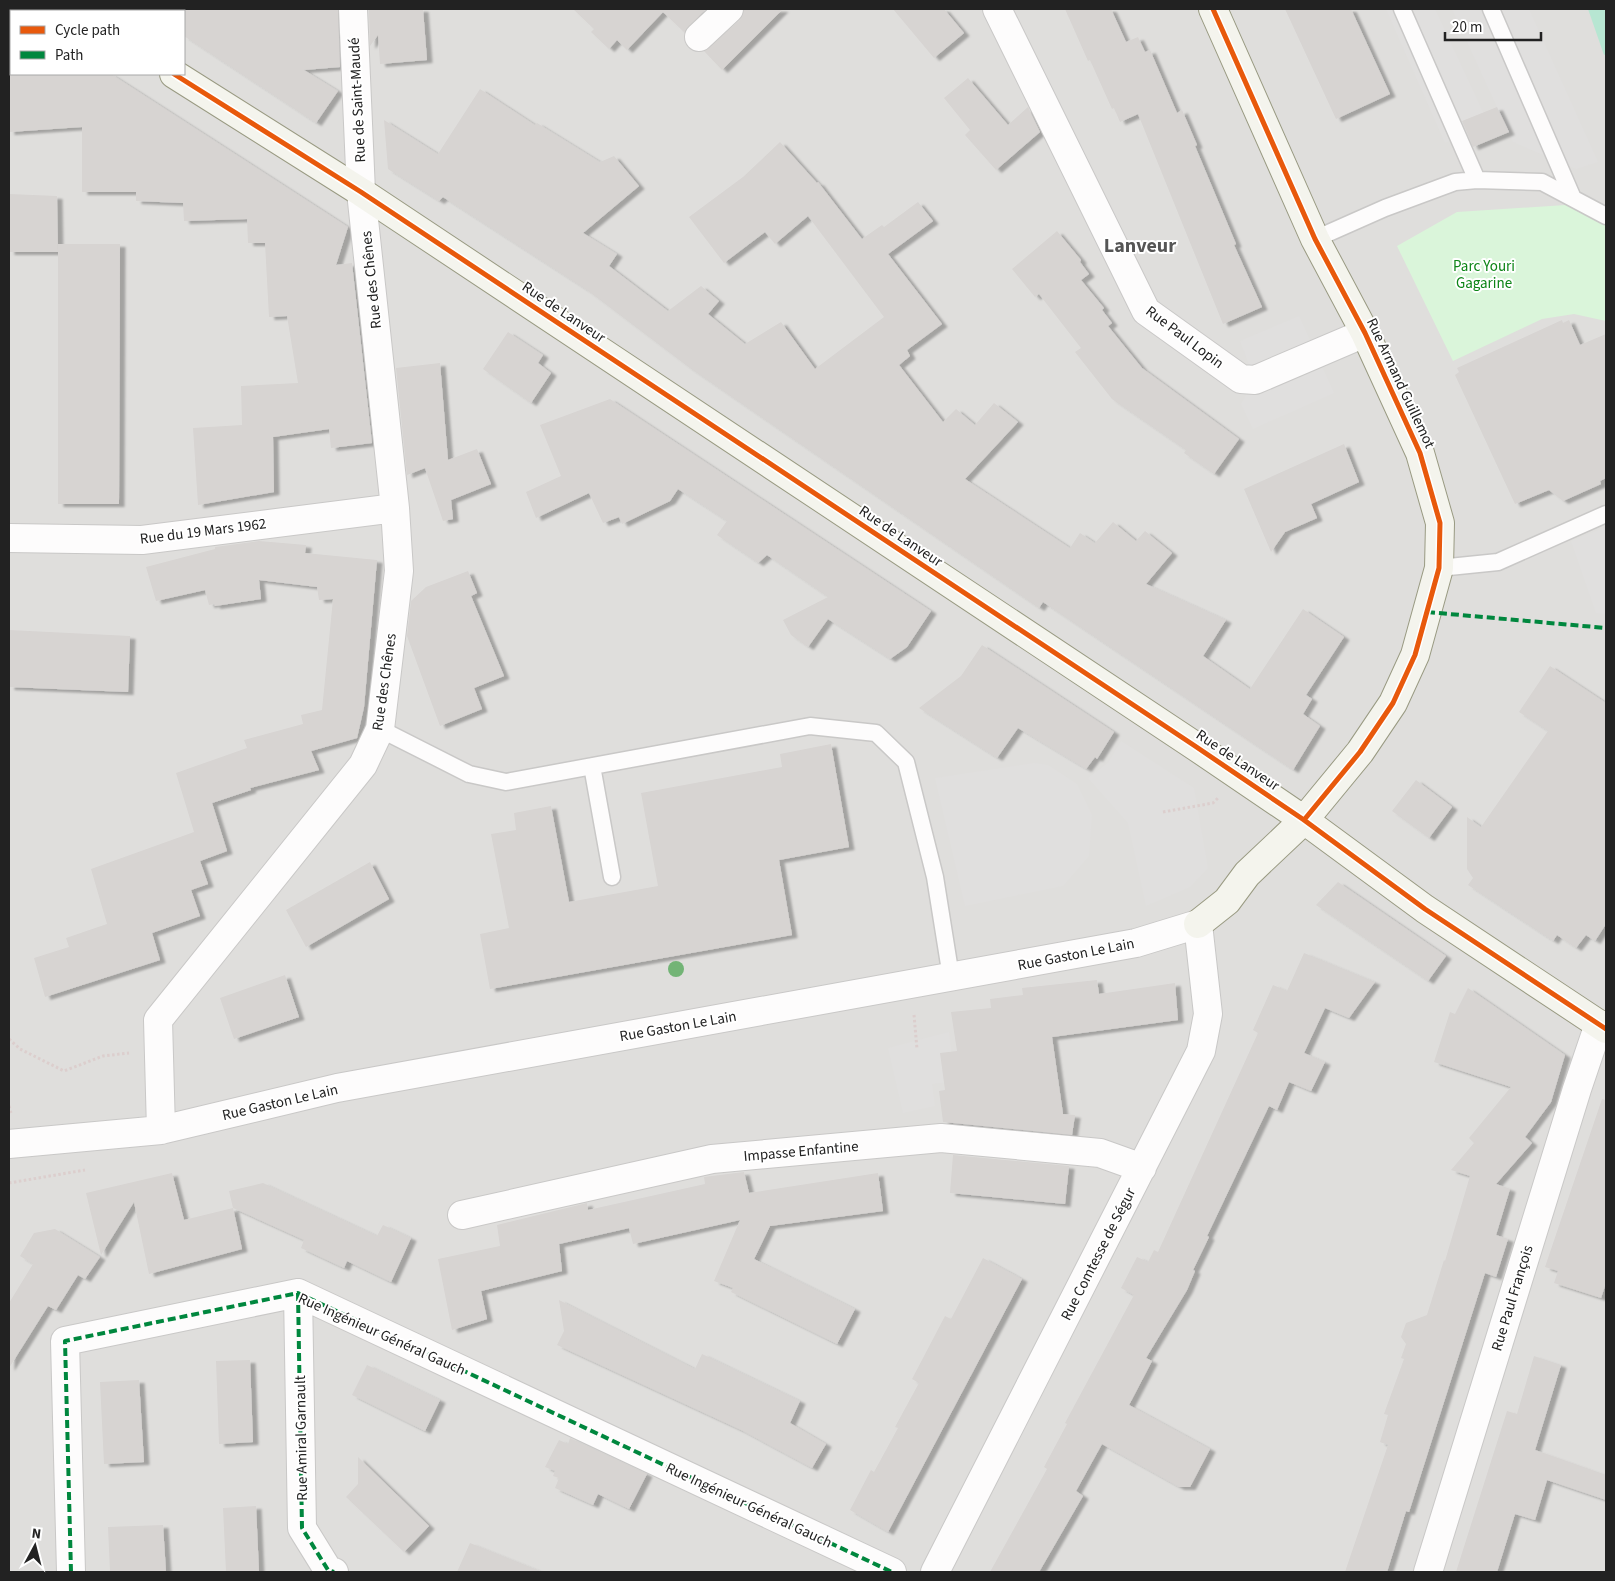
<svg xmlns="http://www.w3.org/2000/svg" width="1615" height="1581" font-family="'Source Sans 3',sans-serif">
	<defs>
		<filter id="shadow"><feDropShadow dx="5.5" dy="3" stdDeviation="1" flood-color="#0004"/></filter>
	</defs>
	<rect width="100%" height="100%" fill="#f0eeeb"/>
	<!-- residential -->
	<path fill="#dfdedc" fill-rule="evenodd" d="M 9,9 L 1606,9 L 1606,1572 L 9,1572 ZM 11,11 L 184,11 L 184,74 L 11,74 Z"/>
	<!-- park -->
	<path fill="#daf5da" d="M 1596,203 L 1606,206 L 1606,321 L 1574,314 L 1542,319 L 1453,361 L 1397,246 L 1457,212 Z"/>
	<!-- pitch -->
	<path fill="#b7e6d2" d="M 1588,9 L 1606,9 L 1606,54 L 1604,55 Z"/>
	<!-- parking -->
	<path fill="#e0dfde" d="M 1386,9 L 1435,9 L 1489,125 L 1445,143 Z
		M 1452,9 L 1529,9 L 1598,162 L 1576,169 L 1513,142 Z
		M 1299,316 L 1334,393 L 1253,429 L 1241,404 L 1255,380 L 1240,341 Z
		M 1606,527 L 1606,614 L 1596,613 L 1571,541 Z
		M 1121,741 L 1194,788 L 1208,868 L 1190,887 L 1146,906 L 1128,823 L 1088,778 L 1108,763 Z
		M 1034,763 L 1048,765 L 1077,784 L 1092,815 L 1089,856 L 1063,886 L 965,906 L 935,778 Z
		M 949,1032 L 955,1081 L 932,1084 L 935,1106 L 903,1113 L 888,1048 Z"/>
	<!-- building -->
	<path fill="#d7d4d2" filter="url(#shadow)" d="M 184,9 L 338,9 L 340,67 L 304,70 L 338,91 L 316,123 L 184,36 Z
		M 369,9 L 423,9 L 427,60 L 380,64 L 378,35 L 370,46 Z
		M 573,9 L 706,9 L 684,32 L 663,12 L 627,50 L 617,40 L 609,49 L 591,32 L 594,29 Z
		M 744,9 L 783,9 L 722,70 L 704,51 L 740,20 Z
		M 893,9 L 944,9 L 964,33 L 934,58 Z
		M 1065,9 L 1111,9 L 1126,42 L 1138,37 L 1145,52 L 1150,50 L 1177,113 L 1182,110 L 1197,145 L 1195,146 L 1236,244 L 1234,245 L 1262,307 L 1223,324 L 1138,114 L 1120,122 L 1114,108 L 1112,109 L 1090,60 L 1088,61 Z
		M 1285,9 L 1351,9 L 1390,94 L 1336,119 Z
		M 9,74 L 111,74 L 348,227 L 336,265 L 352,263 L 372,443 L 331,448 L 329,429 L 273,437 L 274,492 L 198,505 L 193,428 L 242,425 L 241,386 L 298,383 L 287,316 L 269,317 L 265,243 L 248,243 L 247,219 L 184,221 L 183,203 L 136,201 L 136,192 L 82,192 L 82,127 L 9,132 Z
		M 968,78 L 1008,125 L 1028,107 L 1040,132 L 996,170 L 965,135 L 970,130 L 944,98 Z
		M 480,89 L 535,125 L 537,123 L 600,162 L 614,156 L 639,186 L 583,233 L 617,254 L 609,266 L 668,311 L 701,286 L 719,301 L 708,314 L 745,344 L 781,322 L 815,369 L 884,317 L 808,216 L 775,244 L 765,232 L 724,263 L 689,217 L 743,177 L 780,142 L 817,183 L 818,182 L 862,239 L 882,225 L 884,227 L 918,202 L 933,221 L 888,254 L 942,324 L 907,350 L 910,356 L 899,365 L 943,422 L 956,409 L 975,425 L 994,403 L 1018,422 L 965,479 L 1070,548 L 1080,533 L 1095,543 L 1113,522 L 1136,541 L 1145,531 L 1172,553 L 1146,584 L 1226,620 L 1203,656 L 1250,689 L 1303,609 L 1344,637 L 1306,695 L 1312,699 L 1303,714 L 1320,726 L 1293,770 L 1043,602 L 1039,608 L 690,368 L 587,290 L 443,197 L 439,201 L 388,169 L 384,120 L 438,154 Z
		M 1497,107 L 1509,132 L 1473,147 L 1462,121 Z
		M 9,194 L 57,196 L 58,252 L 9,252 Z
		M 1057,231 L 1081,260 L 1080,262 L 1089,274 L 1081,280 L 1104,308 L 1102,310 L 1112,323 L 1108,326 L 1142,368 L 1239,439 L 1214,474 L 1184,453 L 1186,450 L 1112,399 L 1075,352 L 1081,348 L 1039,294 L 1035,297 L 1012,269 Z
		M 58,244 L 120,244 L 119,504 L 58,504 Z
		M 1562,320 L 1563,323 L 1569,320 L 1580,345 L 1606,334 L 1606,478 L 1600,481 L 1601,484 L 1563,501 L 1549,490 L 1515,504 L 1455,375 L 1459,372 L 1457,368 Z
		M 508,332 L 543,355 L 538,363 L 551,373 L 531,403 L 483,369 Z
		M 440,363 L 448,460 L 477,449 L 491,484 L 451,500 L 453,519 L 443,521 L 425,468 L 407,475 L 396,368 Z
		M 610,399 L 931,611 L 907,647 L 890,659 L 828,619 L 808,647 L 791,635 L 783,620 L 828,597 L 767,555 L 758,563 L 717,535 L 727,521 L 678,489 L 670,501 L 622,524 L 619,517 L 603,523 L 589,493 L 536,518 L 526,492 L 561,476 L 540,425 Z
		M 1344,444 L 1359,482 L 1311,504 L 1317,518 L 1285,532 L 1271,552 L 1244,489 Z
		M 259,541 L 306,545 L 305,553 L 377,560 L 364,707 L 357,738 L 311,751 L 319,770 L 250,788 L 251,790 L 212,803 L 227,851 L 200,861 L 208,884 L 191,890 L 200,916 L 152,933 L 160,960 L 45,997 L 34,958 L 69,947 L 66,938 L 107,924 L 91,869 L 194,832 L 176,773 L 247,748 L 244,740 L 303,724 L 301,715 L 322,710 L 333,599 L 319,600 L 317,587 L 259,580 L 261,599 L 215,606 L 214,604 L 209,605 L 205,590 L 156,601 L 146,567 L 215,549 L 215,547 Z
		M 468,571 L 477,593 L 471,596 L 504,676 L 474,688 L 482,709 L 440,726 L 407,636 L 411,601 L 426,587 Z
		M 9,630 L 130,636 L 128,692 L 9,687 Z
		M 982,645 L 1114,732 L 1097,759 L 1095,757 L 1086,769 L 1018,728 L 997,758 L 919,708 L 961,676 Z
		M 1550,666 L 1606,703 L 1606,924 L 1595,941 L 1586,935 L 1576,948 L 1557,935 L 1553,941 L 1468,885 L 1473,878 L 1467,869 L 1467,817 L 1481,827 L 1548,731 L 1519,712 Z
		M 831,744 L 849,847 L 779,860 L 792,935 L 490,989 L 480,934 L 509,928 L 491,834 L 516,830 L 514,813 L 551,806 L 569,902 L 658,886 L 641,793 L 782,767 L 780,754 Z
		M 1416,780 L 1452,807 L 1429,838 L 1392,811 Z
		M 370,862 L 389,899 L 306,947 L 286,910 Z
		M 1338,882 L 1446,956 L 1428,981 L 1316,905 Z
		M 1304,953 L 1375,982 L 1349,1018 L 1325,1008 L 1304,1053 L 1325,1062 L 1311,1091 L 1289,1082 L 1277,1110 L 1269,1106 L 1207,1236 L 1209,1237 L 1193,1270 L 1195,1271 L 1187,1290 L 1146,1358 L 1152,1361 L 1129,1405 L 1210,1449 L 1190,1487 L 1179,1487 L 1102,1444 L 1076,1491 L 1083,1496 L 1039,1572 L 990,1572 L 1047,1469 L 1044,1467 L 1067,1424 L 1065,1423 L 1134,1295 L 1121,1288 L 1137,1257 L 1148,1262 L 1154,1250 L 1158,1252 L 1258,1033 L 1253,1030 L 1273,985 L 1287,991 Z
		M 285,975 L 299,1017 L 234,1039 L 220,998 Z
		M 1097,980 L 1099,994 L 1175,983 L 1178,1020 L 1052,1037 L 1063,1114 L 1075,1115 L 1072,1135 L 943,1122 L 939,1091 L 945,1090 L 940,1053 L 957,1051 L 951,1012 L 991,1008 L 990,999 L 1023,995 L 1022,988 Z
		M 1468,988 L 1565,1055 L 1551,1102 L 1525,1137 L 1532,1143 L 1496,1184 L 1510,1189 L 1496,1235 L 1508,1239 L 1496,1277 L 1485,1273 L 1409,1512 L 1406,1511 L 1387,1572 L 1345,1572 L 1388,1445 L 1380,1442 L 1388,1415 L 1384,1414 L 1404,1359 L 1401,1358 L 1406,1344 L 1401,1337 L 1406,1323 L 1427,1315 L 1444,1260 L 1445,1261 L 1470,1176 L 1451,1170 L 1474,1143 L 1469,1138 L 1511,1087 L 1434,1062 L 1450,1012 L 1455,1014 Z
		M 1602,1099 L 1606,1100 L 1606,1283 L 1601,1298 L 1554,1283 L 1558,1271 L 1545,1267 Z
		M 953,1155 L 1069,1166 L 1065,1204 L 950,1193 Z
		M 744,1172 L 749,1193 L 878,1173 L 883,1211 L 770,1226 L 754,1259 L 855,1309 L 837,1344 L 731,1292 L 733,1288 L 714,1281 L 740,1220 L 633,1244 L 629,1228 L 559,1244 L 562,1271 L 481,1291 L 487,1319 L 452,1330 L 438,1259 L 500,1246 L 497,1225 L 587,1203 L 588,1210 L 705,1184 L 704,1177 Z
		M 172,1173 L 184,1220 L 233,1208 L 242,1249 L 149,1274 L 134,1202 L 101,1255 L 86,1193 Z
		M 263,1183 L 377,1236 L 383,1225 L 411,1238 L 391,1282 L 347,1261 L 344,1268 L 301,1248 L 304,1240 L 233,1208 L 229,1191 Z
		M 55,1229 L 100,1257 L 85,1279 L 78,1275 L 56,1310 L 48,1306 L 9,1368 L 9,1303 L 33,1264 L 20,1256 L 34,1233 Z
		M 983,1258 L 1022,1279 L 888,1532 L 850,1510 L 871,1470 L 874,1472 L 898,1428 L 895,1427 L 919,1383 L 912,1379 L 945,1316 L 951,1319 Z
		M 559,1300 L 695,1369 L 702,1354 L 800,1401 L 790,1423 L 826,1444 L 812,1468 L 741,1430 L 557,1345 L 564,1331 Z
		M 1534,1356 L 1561,1365 L 1535,1450 L 1606,1475 L 1606,1500 L 1547,1480 L 1535,1520 L 1515,1514 L 1497,1572 L 1456,1572 L 1507,1411 L 1517,1414 Z
		M 250,1360 L 253,1442 L 219,1444 L 216,1361 Z
		M 367,1365 L 440,1400 L 425,1431 L 352,1395 Z
		M 139,1380 L 144,1462 L 104,1464 L 100,1382 Z
		M 570,1438 L 647,1474 L 629,1509 L 598,1494 L 593,1505 L 555,1488 L 559,1478 L 553,1476 L 555,1471 L 545,1467 L 559,1440 L 568,1444 Z
		M 358,1457 L 429,1526 L 404,1552 L 346,1497 L 358,1484 Z
		M 256,1506 L 259,1572 L 226,1572 L 223,1508 Z
		M 163,1525 L 166,1572 L 110,1572 L 108,1527 Z
		M 470,1543 L 540,1571 L 540,1572 L 457,1572 Z"/>
	<g fill="none" stroke-linecap="round" stroke-linejoin="round">
		<!-- lane casing -->
		<g stroke="#c9c8c7" stroke-width="19">
			<path id="lane" d="M 1402,9 L 1477,180
				M 1491,9 L 1572,196
				M 1315,239 L 1385,208 L 1455,182 L 1477,180 L 1542,182 L 1606,216
				M 1439,568 L 1498,562 L 1606,514
				M 380,729 L 469,774 L 506,782 L 810,726 L 876,733 L 906,762 L 935,877 L 951,977
				M 592,766 L 612,877"/>
		</g>
		<!-- street casing -->
		<g stroke="#c9c8c7" stroke-width="30">
			<path id="street" d="M 997,9 L 1146,311 L 1241,379 L 1255,380 L 1365,333
				M 699,37 L 729,9
				M 9,538 L 142,540 L 395,508
				M 161,1130 L 158,1020 L 363,765 L 380,729 L 399,571 L 395,508 L 361,192 L 353,9
				M 9,1144 L 161,1130 L 337,1088 L 1136,943 L 1198,924 L 1208,1014 L 1201,1051 L 935,1572
				M 462,1215 L 712,1159 L 941,1138 L 1100,1153 L 1142,1168
				M 298,1293 L 302,1528 L 328,1570 L 334,1572
				M 71,1572 L 65,1341 L 298,1293 L 892,1572
				M 1428,1572 L 1577,1089 L 1599,1024"/>
		</g>
		<!-- secondary casing -->
		<g stroke="#999a82" stroke-width="30">
			<path id="secondary" d="M 71,9 L 75,11
				M 174,74 L 361,192 L 1195,746 L 1304,820 L 1425,909 L 1606,1029
				M 1198,924 L 1227,901 L 1247,874 L 1304,820 L 1360,752 L 1393,703 L 1415,655 L 1439,568 L 1440,523 L 1420,453 L 1365,333 L 1315,239 L 1213,9"/>
		</g>
		<!-- path -->
		<path stroke="#dccecd" stroke-width="3" stroke-dasharray="2.5 2.5" stroke-linecap="butt" d="M 1163,812 L 1213,803 L 1218,798
			M 914,1015 L 917,1049
			M 9,1039 L 20,1049 L 64,1071 L 103,1056 L 129,1053
			M 9,1106 L 11,1113
			M 9,1183 L 85,1170"/>
		<!-- lane -->
		<use href="#lane" stroke="#fdfcfc" stroke-width="16"/>
		<!-- street -->
		<use href="#street" stroke="#fdfcfc" stroke-width="28"/>
		<!-- secondary -->
		<use href="#secondary" stroke="#f4f4ed" stroke-width="28"/>
		<!-- quiet -->
		<path stroke="#00873e" stroke-width="4" stroke-dasharray="8 4" stroke-linecap="butt" d="M 1427,612 L 1606,628
			M 298,1293 L 302,1528 L 328,1570 L 334,1572
			M 71,1572 L 65,1341 L 298,1293 L 892,1572"/>
		<!-- cycleway casing -->
		<g stroke="#fff" stroke-width="8">
			<path id="cycleway" d="M 1213,9 L 1315,239 L 1365,333 L 1420,453 L 1440,523 L 1439,568 L 1415,655 L 1393,703 L 1360,752 L 1304,820
				M 174,74 L 361,192 L 1195,746 L 1304,820 L 1425,909 L 1606,1029"/>
		</g>
		<!-- cycleway -->
		<use href="#cycleway" stroke="#e8590c" stroke-width="5"/>
	</g>
	<!-- trees -->
	<circle fill="#73b476" cx="676" cy="969" r="8"/>
	<g text-anchor="middle" stroke-width="4" stroke-linejoin="round" paint-order="stroke">
		<!-- street labels -->
		<g font-size="15" fill="#222" stroke="#fff">
			<text transform="translate(357 100) rotate(-93)" y="5">Rue de Saint-Maudé</text>
			<text transform="translate(371 280) rotate(-96)" y="5">Rue des Chênes</text>
			<text transform="translate(564 312) rotate(34)" y="5">Rue de Lanveur</text>
			<text transform="translate(1185 337) rotate(37)" y="5">Rue Paul Lopin</text>
			<text transform="translate(1401 383) rotate(65)" y="5">Rue Armand Guillemot</text>
			<text transform="translate(203 531) rotate(-7)" y="5">Rue du 19 Mars 1962</text>
			<text transform="translate(901 536) rotate(34)" y="5">Rue de Lanveur</text>
			<text transform="translate(384 682) rotate(-82)" y="5">Rue des Chênes</text>
			<text transform="translate(1238 760) rotate(34)" y="5">Rue de Lanveur</text>
			<text transform="translate(1076 954) rotate(-11)" y="5">Rue Gaston Le Lain</text>
			<text transform="translate(678 1026) rotate(-10)" y="5">Rue Gaston Le Lain</text>
			<text transform="translate(280 1102) rotate(-13)" y="5">Rue Gaston Le Lain</text>
			<text transform="translate(801 1151) rotate(-5)" y="5">Impasse Enfantine</text>
			<text transform="translate(1098 1254) rotate(-63)" y="5">Rue Comtesse de Ségur</text>
			<text transform="translate(1512 1298) rotate(-73)" y="5">Rue Paul François</text>
			<text transform="translate(382 1334) rotate(24)" y="5">Rue Ingénieur Général Gauch</text>
			<text transform="translate(301 1438) rotate(-91)" y="5">Rue Amiral Garnault</text>
			<text transform="translate(749 1505) rotate(25)" y="5">Rue Ingénieur Général Gauch</text>
		</g>
		<!-- park labels -->
		<g font-size="15" fill="#0c8416" stroke="#fff">
			<text x="1484" y="271">Parc Youri<tspan x="1484" dy="17">Gagarine</tspan></text>
		</g>
		<!-- district labels -->
		<g font-size="20" font-weight="bold" fill="#555" stroke="#fff">
			<text x="1140" y="252">Lanveur</text>
		</g>
	</g>
	<!-- border -->
	<rect width="1615" height="1581" fill="none" stroke="#222222" stroke-width="20"/>
	<!-- legend -->
	<rect x="10" y="10" width="175" height="65" fill="#ffffff" stroke="#a7a7a7"/>
	<rect x="20" y="26" width="25" height="8" fill="#e8590c" stroke="#a7a7a7"/>
	<text x="55" y="35" font-size="15" fill="#222222">Cycle path</text>
	<rect x="20" y="51" width="25" height="8" fill="#00873e" stroke="#a7a7a7"/>
	<text x="55" y="60" font-size="15" fill="#222222">Path</text>
	<!-- north arrow -->
	<g transform="translate(35 1546) rotate(7)" stroke="#ffffff" stroke-width="4" paint-order="stroke">
	<path d="M0-4L9 19L0 12L-9 19Z" fill="#222222"/>
	<text y="-8" font-size="14" font-weight="bold" text-anchor="middle" fill="#222222">N</text>
	</g>
	<!-- scale -->
	<path d="M1445 32v8h96v-8" fill="none" stroke="#222222" stroke-width="2.5"/>
	<text x="1452" y="32" font-size="15" fill="#222222" stroke="#ffffff" stroke-width="4" paint-order="stroke">20 m</text>
</svg>
